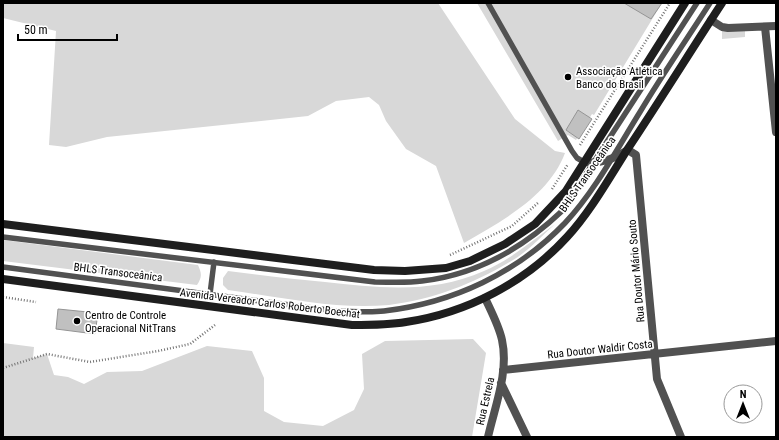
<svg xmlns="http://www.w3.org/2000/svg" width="779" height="440" font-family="'Roboto Condensed',sans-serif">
	<rect width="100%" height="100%" fill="#fff"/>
	<!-- green -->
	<path fill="#d8d8d8" d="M 3,3 L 438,3 L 515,119 L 555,151 L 565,153 C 549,196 502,221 464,243 L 436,166 L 406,149 L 386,121 L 379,105 L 369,97 L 336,101 L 308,116 L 107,137 L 66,147 L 49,145 L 56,31 L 3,18 Z
		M 477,3 L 662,3 L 594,115 L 592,114 L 576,140 L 568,135 L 558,141 Z
		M 722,29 L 745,29 L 745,37 L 722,39 Z
		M 555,224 C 542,236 528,251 513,260 C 476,283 432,300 389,305 C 336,310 280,297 228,290 L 223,285 L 223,278 L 228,271 C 261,275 293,279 325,282 C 379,288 433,294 484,271 C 510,260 532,241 555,224 Z
		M 3,240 L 198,265 C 202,274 202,277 197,285 L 3,261 Z
		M 473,339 L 486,353 L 472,437 L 3,437 L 3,343 L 34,347 L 33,358 L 47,354 L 54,375 L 68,377 L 84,384 L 107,372 L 142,371 L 207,346 L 252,351 L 264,378 L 264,411 L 284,422 L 323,426 L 354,410 L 364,389 L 362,354 L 385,341 Z"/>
	<!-- building -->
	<path fill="#c0c0c0" stroke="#959595" d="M 624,3 L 662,3 L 651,19 Z
		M 578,110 L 592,119 L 579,139 L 566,130 Z
		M 58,309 L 98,313 L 95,334 L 56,329 Z"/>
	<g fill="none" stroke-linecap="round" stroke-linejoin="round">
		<!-- path -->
		<path stroke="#737373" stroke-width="2.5" stroke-dasharray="1 2" stroke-linecap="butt" d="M 580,145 L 670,3
			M 552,189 L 568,164
			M 450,255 L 512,226 L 539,202
			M 3,297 L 36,302
			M 3,368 L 47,354 L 90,362 L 158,351 L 190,344 L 215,325"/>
		<!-- lane -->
		<path stroke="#515151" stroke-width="5.5" d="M 488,3 L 572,151 L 577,158 L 584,162
			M 3,237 L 375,282 C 391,282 407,283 422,281 C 476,275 523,248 562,211 L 697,3
			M 3,267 L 336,311 C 351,311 368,313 384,311 C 453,303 517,273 565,223 C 595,191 617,149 640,112 C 662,75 687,39 710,3
			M 210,294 L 214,262"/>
		<!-- street -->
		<path stroke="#515151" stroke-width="8" d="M 711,20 L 722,27 L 728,28 L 776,26
			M 765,27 L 776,132
			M 584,162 C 602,164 613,159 628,150 L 636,155 L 657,379 L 681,437
			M 485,298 C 491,311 499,326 502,340 C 509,372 495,406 488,437
			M 503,370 L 776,341
			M 501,383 L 527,437"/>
		<!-- secondary -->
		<path stroke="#1e1e1e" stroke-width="8" d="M 3,224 L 374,270 L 405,271 L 446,268 L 470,261 L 505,244 L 535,224 L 566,191 L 685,3
			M 3,279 L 352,325 C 370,325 389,325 406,322 C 467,313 526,282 567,237 C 590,212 608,180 627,150 C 659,102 690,52 722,3"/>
	</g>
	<!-- markers -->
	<g fill="#000" stroke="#fff" stroke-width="1.5">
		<circle cx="568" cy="77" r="4"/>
		<circle cx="77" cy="321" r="4"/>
	</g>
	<g text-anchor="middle" stroke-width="3.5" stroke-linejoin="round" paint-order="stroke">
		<!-- poi labels -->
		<g font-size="11" fill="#000" stroke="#fff" text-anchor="start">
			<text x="576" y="75">Associação Atlética<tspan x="576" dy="13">Banco do Brasil</tspan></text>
			<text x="85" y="319">Centro de Controle<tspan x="85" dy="13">Operacional NitTrans</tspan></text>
		</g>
		<!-- street labels -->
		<g font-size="11" fill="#000" stroke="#fff">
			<text transform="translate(587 174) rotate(-55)" y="4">BHLS Transoceânica</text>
			<text transform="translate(636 271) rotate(-95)" y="4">Rua Doutor Mário Souto</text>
			<text transform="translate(118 272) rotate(7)" y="4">BHLS Transoceânica</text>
			<text transform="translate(270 303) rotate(7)" y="4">Avenida Vereador Carlos Roberto Boechat</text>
			<text transform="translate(600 349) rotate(-6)" y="4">Rua Doutor Waldir Costa</text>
			<text transform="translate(485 401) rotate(-77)" y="4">Rua Estrela</text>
		</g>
	</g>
	<!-- border -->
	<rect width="779" height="440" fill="none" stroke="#000000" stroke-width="8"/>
	<!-- north arrow -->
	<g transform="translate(743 404)"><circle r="19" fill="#ffffff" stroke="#999999"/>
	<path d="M0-3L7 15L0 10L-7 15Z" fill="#000000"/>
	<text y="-6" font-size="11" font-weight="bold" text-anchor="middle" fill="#000000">N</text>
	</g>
	<!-- scale -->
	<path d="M18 34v6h99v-6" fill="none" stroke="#000000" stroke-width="2"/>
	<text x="24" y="34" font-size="12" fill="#000000" stroke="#ffffff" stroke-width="3" paint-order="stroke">50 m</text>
</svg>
